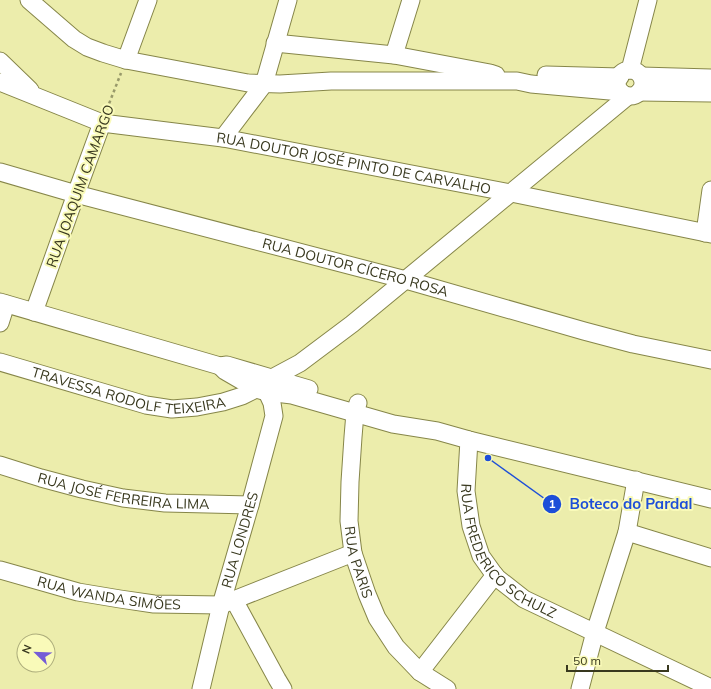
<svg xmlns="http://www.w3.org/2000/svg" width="711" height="689" font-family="Mulish,sans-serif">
	<rect width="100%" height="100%" fill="#ecedac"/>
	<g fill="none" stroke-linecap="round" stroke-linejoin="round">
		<!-- minor casing -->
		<g stroke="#868649" stroke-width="19">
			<g id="minor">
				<path d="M 29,0 L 74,39 L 87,47 L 103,53 L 126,60 L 248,83 L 280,84 L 331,81 L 517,81 L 531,84 L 621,92"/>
				<path d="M 275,43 L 394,55 L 490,73 L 496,75"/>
				<path d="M 394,55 L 411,0"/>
				<path d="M 126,60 L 148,0"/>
				<path d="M 0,61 L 30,90"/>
				<path d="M 630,70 L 648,0"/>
				<circle cx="630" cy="83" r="13"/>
				<path d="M 546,75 L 620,77"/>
				<path d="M 641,76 L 711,78"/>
				<path id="s1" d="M 0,82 L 102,123 L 223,138 L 511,193 L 711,234"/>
				<path d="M 639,92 L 711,93"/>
				<path d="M 223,138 L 264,84 L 288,0"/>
				<path id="s2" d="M 0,172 L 76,194 L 406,280 L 584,331 L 633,344 L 711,360"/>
				<path d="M 705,233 L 711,190"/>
				<path d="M 0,302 L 220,366 L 227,365 L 309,389"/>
				<path d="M 34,312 L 76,194 L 102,123"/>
				<path d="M 0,323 L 6,304"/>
				<path id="s3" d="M 0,362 L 146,405 L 172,409 L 197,407 L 223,402 L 242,396 L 256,389"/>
				<path d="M 220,366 L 225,371 L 256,389 L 267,392 L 292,395 L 393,424 L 437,431 L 469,440 L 711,499"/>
				<path d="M 272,378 L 300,363 L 352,324 L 628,96"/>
				<path id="s4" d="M 358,403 L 355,413 L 353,437 L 350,482 L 349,521 L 353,553 L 367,594 L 377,618 L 396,647 L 420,672 L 447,689"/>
				<path id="s5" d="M 469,440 L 466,491 L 471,526 L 481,556 L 496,577 L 524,599 L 711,688"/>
				<path id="s6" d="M 0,465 L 41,478 L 82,489 L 123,498 L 165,503 L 250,505"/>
				<path d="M 627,532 L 711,558"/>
				<path id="s7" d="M 0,570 L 78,592 L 120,599 L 154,604 L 221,605 L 353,553"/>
				<path d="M 234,600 L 277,679 L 283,689"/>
				<path d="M 420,672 L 495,575"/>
				<path id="s8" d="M 201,689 L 221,605 L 250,505 L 274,416 L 272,403 L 267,392"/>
				<path d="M 580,689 L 595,632 L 627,532 L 636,480"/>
			</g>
		</g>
		<!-- path -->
		<path stroke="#98996a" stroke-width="2.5" stroke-dasharray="3 3" stroke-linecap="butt" d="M 107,109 L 121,73"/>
		<!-- minor -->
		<use href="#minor" stroke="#fff" stroke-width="17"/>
	</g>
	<g text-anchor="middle" stroke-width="4" stroke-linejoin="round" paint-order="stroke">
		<!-- street labels -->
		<g font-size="14" fill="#38381e" stroke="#f9fab9">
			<text dy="5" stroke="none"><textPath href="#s1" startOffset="365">RUA DOUTOR JOSÉ PINTO DE CARVALHO</textPath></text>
			<text transform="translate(80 186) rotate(-70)" y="5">RUA JOAQUIM CAMARGO</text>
			<text dy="5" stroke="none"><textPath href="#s2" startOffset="368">RUA DOUTOR CÍCERO ROSA</textPath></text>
			<text dy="5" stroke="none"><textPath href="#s3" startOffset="133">TRAVESSA RODOLF TEIXEIRA</textPath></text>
			<text dy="5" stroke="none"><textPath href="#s6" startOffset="127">RUA JOSÉ FERREIRA LIMA</textPath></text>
			<text dy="5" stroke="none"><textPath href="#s8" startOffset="154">RUA LONDRES</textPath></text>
			<text dy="5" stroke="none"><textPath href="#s5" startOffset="129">RUA FREDERICO SCHULZ</textPath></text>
			<text dy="5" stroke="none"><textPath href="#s4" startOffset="161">RUA PARIS</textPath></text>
			<text dy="5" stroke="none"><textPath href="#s7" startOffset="112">RUA WANDA SIMÕES</textPath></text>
		</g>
	</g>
	<!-- callouts -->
	<path fill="none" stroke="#1d4ed8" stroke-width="1.5" d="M488 458L552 504"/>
	<g fill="#1d4ed8" stroke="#f9fab9" stroke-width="1.5">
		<circle cx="488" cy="458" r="4"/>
		<circle cx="552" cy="504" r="10"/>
	</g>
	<g font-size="12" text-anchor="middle" font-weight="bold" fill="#fff">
		<text x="552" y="508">1</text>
	</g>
	<g font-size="15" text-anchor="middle" font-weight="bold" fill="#1d4ed8" stroke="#f9fab9" stroke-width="4" stroke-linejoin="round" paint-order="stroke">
		<text x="631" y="509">Boteco do Pardal</text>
	</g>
	<!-- north arrow -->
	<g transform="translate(36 653) rotate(293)"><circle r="19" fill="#f9fab9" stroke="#acac7b"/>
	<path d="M0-3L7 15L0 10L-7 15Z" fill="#755cd6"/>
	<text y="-6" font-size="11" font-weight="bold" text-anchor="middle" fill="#38381e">N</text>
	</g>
	<!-- scale -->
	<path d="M567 665v6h101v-6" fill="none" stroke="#38381e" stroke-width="2"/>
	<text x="573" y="665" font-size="12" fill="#38381e" stroke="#f9fab9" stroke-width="3" paint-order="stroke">50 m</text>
</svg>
